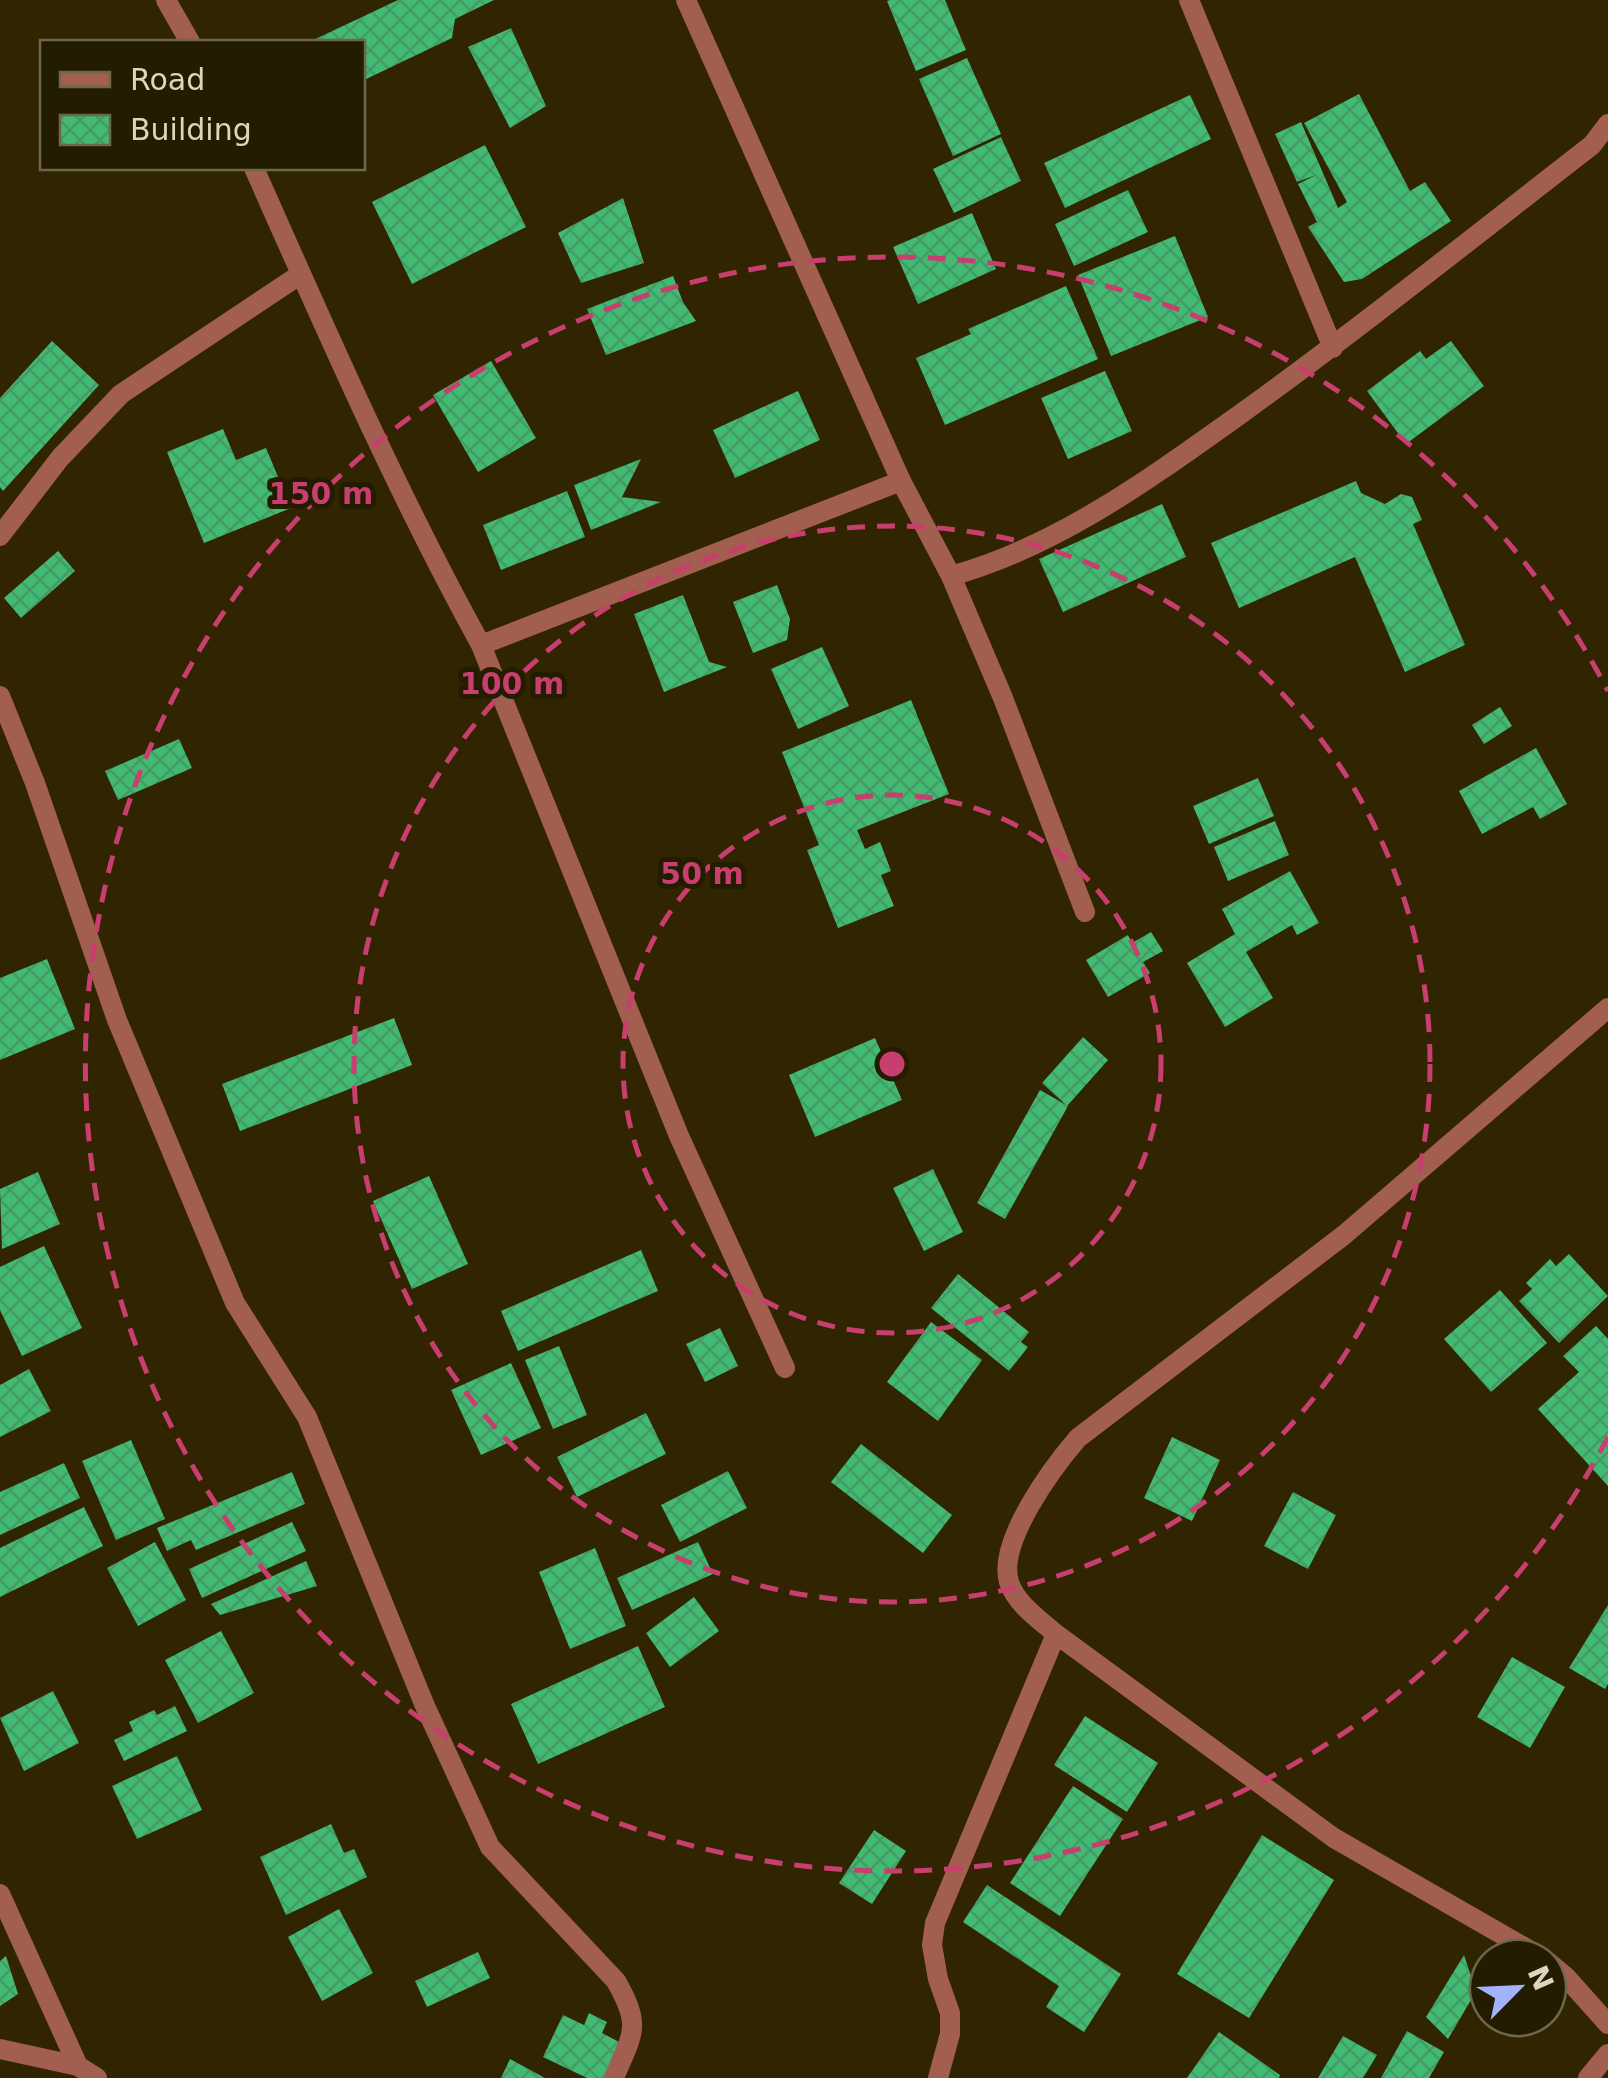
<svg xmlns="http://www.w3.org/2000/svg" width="1608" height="2078" font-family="'DejaVu Sans',sans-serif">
	<defs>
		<pattern id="building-cross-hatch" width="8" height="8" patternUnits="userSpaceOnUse" patternTransform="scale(2.5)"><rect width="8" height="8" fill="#43ba74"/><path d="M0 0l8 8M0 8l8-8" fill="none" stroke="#439c66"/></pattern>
	</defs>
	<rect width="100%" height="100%" fill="#302500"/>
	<!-- building -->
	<path fill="url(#building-cross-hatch)" d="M 398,0 L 494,0 L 455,19 L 452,38 L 362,81 L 362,42 L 309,42 Z
		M 890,0 L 945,0 L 966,50 L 916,71 L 887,1 Z
		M 511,28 L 546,106 L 510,128 L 468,47 Z
		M 967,58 L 1001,134 L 953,156 L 919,79 Z
		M 1359,94 L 1410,191 L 1425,182 L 1451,221 L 1362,279 L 1344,282 L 1308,227 L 1317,222 L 1298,184 L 1316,175 L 1297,182 L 1275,134 L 1301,122 L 1338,208 L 1347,202 L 1304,123 Z
		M 1190,95 L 1211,139 L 1065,208 L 1044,163 Z
		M 1001,137 L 1021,181 L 954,213 L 933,169 Z
		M 485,145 L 526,227 L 412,284 L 372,202 Z
		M 1128,190 L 1148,232 L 1074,266 L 1055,224 Z
		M 623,198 L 644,263 L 581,283 L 558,233 Z
		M 972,213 L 996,269 L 918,304 L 893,247 Z
		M 1175,236 L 1208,317 L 1111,356 L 1078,275 Z
		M 673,276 L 683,302 L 696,321 L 606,355 L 587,309 Z
		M 1066,286 L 1098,359 L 945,425 L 916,358 L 971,334 L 968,329 Z
		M 52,341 L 99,385 L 3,491 L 0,487 L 0,398 Z
		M 1451,341 L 1484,386 L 1406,444 L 1367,391 L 1420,351 L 1426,359 Z
		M 491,361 L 536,438 L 478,472 L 433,395 Z
		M 1105,371 L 1132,431 L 1068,459 L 1041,398 Z
		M 798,391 L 820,440 L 735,478 L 713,430 Z
		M 223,429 L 236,460 L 266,448 L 291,508 L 204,543 L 167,452 Z
		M 641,459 L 622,497 L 661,502 L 591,530 L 574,485 Z
		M 1356,481 L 1361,493 L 1385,504 L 1401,494 L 1412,497 L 1422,520 L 1413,524 L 1465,645 L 1405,672 L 1355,557 L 1239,608 L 1211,543 Z
		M 567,491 L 585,537 L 501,570 L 483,525 Z
		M 1162,504 L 1186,557 L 1063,612 L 1039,559 Z
		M 58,551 L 75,571 L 21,618 L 4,598 Z
		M 777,585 L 790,619 L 787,640 L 753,653 L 733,602 Z
		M 683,595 L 709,662 L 727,667 L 664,692 L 634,614 Z
		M 822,647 L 849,706 L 798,729 L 771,669 Z
		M 911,700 L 949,794 L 857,830 L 865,849 L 880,842 L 891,871 L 881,875 L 894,906 L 838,928 L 807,850 L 819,845 L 782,752 Z
		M 1500,707 L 1512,726 L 1484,744 L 1472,725 Z
		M 179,739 L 192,768 L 118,800 L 105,771 Z
		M 1536,748 L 1567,804 L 1540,819 L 1533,807 L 1482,834 L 1459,791 Z
		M 1258,778 L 1274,816 L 1209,844 L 1193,806 Z
		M 1275,821 L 1289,855 L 1228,881 L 1214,847 Z
		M 1290,871 L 1319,923 L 1297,935 L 1292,925 L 1246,952 L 1273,998 L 1225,1027 L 1187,963 L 1235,934 L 1222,909 Z
		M 1151,932 L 1163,951 L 1143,962 L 1150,973 L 1108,997 L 1086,960 L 1128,935 L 1132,943 Z
		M 47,959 L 75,1029 L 0,1060 L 0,978 Z
		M 394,1018 L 412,1065 L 240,1131 L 222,1084 Z
		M 1083,1037 L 1108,1060 L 1067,1106 L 1042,1083 Z
		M 875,1038 L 902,1100 L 815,1137 L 789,1075 Z
		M 1040,1090 L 1068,1106 L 1005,1219 L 977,1203 Z
		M 933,1169 L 963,1232 L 924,1251 L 893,1188 Z
		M 38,1172 L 60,1224 L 2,1249 L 0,1189 Z
		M 429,1176 L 468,1264 L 412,1289 L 373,1201 Z
		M 44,1246 L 82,1328 L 22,1356 L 0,1310 L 0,1267 Z
		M 641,1250 L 658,1291 L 518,1351 L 501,1311 Z
		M 1569,1254 L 1608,1296 L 1559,1343 L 1519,1301 L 1532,1289 L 1526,1283 L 1550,1259 L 1556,1266 Z
		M 958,1274 L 1029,1332 L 1021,1342 L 1028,1347 L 1009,1371 L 931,1308 Z
		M 1500,1290 L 1547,1343 L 1491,1392 L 1444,1339 Z
		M 931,1322 L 982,1360 L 938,1421 L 887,1382 Z
		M 1596,1326 L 1608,1339 L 1608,1486 L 1538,1409 L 1579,1372 L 1563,1356 Z
		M 720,1328 L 738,1366 L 705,1382 L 686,1344 Z
		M 559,1346 L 587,1415 L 553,1429 L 525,1360 Z
		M 511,1363 L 541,1428 L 481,1455 L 451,1390 Z
		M 29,1369 L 51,1411 L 0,1437 L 0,1385 Z
		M 646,1413 L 666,1454 L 577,1497 L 557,1457 Z
		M 1172,1437 L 1220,1460 L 1192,1521 L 1144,1498 Z
		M 131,1440 L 165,1519 L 116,1540 L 82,1461 Z
		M 861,1444 L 952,1515 L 923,1553 L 831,1482 Z
		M 64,1463 L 80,1498 L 0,1535 L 0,1492 Z
		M 728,1471 L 747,1508 L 680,1542 L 661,1505 Z
		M 292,1472 L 305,1504 L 196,1550 L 191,1540 L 167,1551 L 157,1528 Z
		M 1293,1492 L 1336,1515 L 1308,1569 L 1264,1546 Z
		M 84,1507 L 103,1546 L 0,1597 L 0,1548 Z
		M 292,1522 L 306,1551 L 202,1598 L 189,1569 Z
		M 155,1542 L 186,1600 L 138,1626 L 107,1568 Z
		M 698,1542 L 713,1574 L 632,1610 L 617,1578 Z
		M 595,1548 L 626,1626 L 570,1649 L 539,1572 Z
		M 306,1561 L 317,1586 L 220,1615 L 211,1604 Z
		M 694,1597 L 719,1631 L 670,1667 L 646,1633 Z
		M 1608,1605 L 1608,1684 L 1605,1689 L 1569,1668 Z
		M 221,1631 L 254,1693 L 198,1723 L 165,1660 Z
		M 638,1646 L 665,1707 L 538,1764 L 511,1704 Z
		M 1512,1657 L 1565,1687 L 1530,1748 L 1477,1717 Z
		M 53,1691 L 79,1743 L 24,1771 L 0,1718 Z
		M 175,1706 L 187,1731 L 124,1761 L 114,1740 L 133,1731 L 129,1722 L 154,1710 L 157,1715 Z
		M 1085,1716 L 1158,1763 L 1127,1812 L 1054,1765 Z
		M 177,1756 L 202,1810 L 137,1839 L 112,1786 Z
		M 1073,1786 L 1123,1819 L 1060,1916 L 1010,1883 Z
		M 331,1824 L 344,1853 L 354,1849 L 367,1877 L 286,1915 L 260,1857 Z
		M 874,1830 L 906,1851 L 872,1904 L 839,1883 Z
		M 1262,1835 L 1334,1880 L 1249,2018 L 1177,1974 Z
		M 987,1885 L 1121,1974 L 1084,2032 L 1046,2007 L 1059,1986 L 963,1922 Z
		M 339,1909 L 373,1973 L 322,2001 L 288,1937 Z
		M 478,1952 L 490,1978 L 427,2007 L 415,1981 Z
		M 1464,1955 L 1471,1976 L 1488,1971 L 1448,2039 L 1426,2017 Z
		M 6,1956 L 18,1994 L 0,2006 L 0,1961 Z
		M 589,2013 L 607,2022 L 602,2033 L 623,2044 L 607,2078 L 587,2078 L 543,2057 L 563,2015 L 584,2025 Z
		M 1407,2031 L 1444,2052 L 1429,2078 L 1381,2078 Z
		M 1219,2032 L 1280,2075 L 1279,2078 L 1187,2078 Z
		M 1343,2036 L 1377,2055 L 1363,2078 L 1318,2078 Z
		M 510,2059 L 545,2078 L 501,2078 Z"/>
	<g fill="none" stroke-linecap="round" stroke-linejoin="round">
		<!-- street -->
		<path stroke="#a25e4e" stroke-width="20" d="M 166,0 L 190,42
			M 686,0 L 901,481 L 951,576 L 1003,698 L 1085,912
			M 1189,0 L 1333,348
			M 254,168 C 325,328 396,491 481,645 L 901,481
			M 0,536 L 60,458 L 121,394 L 301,274
			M 951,576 C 1059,546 1152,477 1242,413 C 1361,327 1476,235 1592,145 L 1608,124
			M 481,645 L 679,1136 L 785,1368
			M 0,696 L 35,783 L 117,1020 L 235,1303 L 307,1417 L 425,1706 L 490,1847 L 616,1981 C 642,2027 633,2032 614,2078
			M 0,1894 L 78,2066
			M 1543,1958 L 1334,1838 L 1056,1634 C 1039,1619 1016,1604 1009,1582 C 997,1542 1053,1467 1078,1438 L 1344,1235 L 1608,1008
			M 1548,1962 L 1566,1977 L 1608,2024
			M 0,2049 L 78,2066 L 97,2078
			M 938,2078 L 950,2034 L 950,2013 L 938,1979 L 932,1945 L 935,1923 L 1056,1634
			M 1588,2078 L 1608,2054"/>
	</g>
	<!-- distance rings -->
	<g fill="none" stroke="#c73e6f" stroke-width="5" stroke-dasharray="18 12">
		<circle cx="892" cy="1064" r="269"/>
		<circle cx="892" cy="1064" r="538"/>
		<path d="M1608 1437A807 807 0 1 1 1608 691"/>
	</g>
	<circle cx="892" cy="1064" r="15" fill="#c73e6f" stroke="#241c00" stroke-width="5"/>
	<g font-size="30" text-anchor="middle" font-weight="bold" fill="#c73e6f" stroke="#241c00" stroke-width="10" stroke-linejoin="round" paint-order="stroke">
		<text x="321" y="504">150 m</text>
		<text x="512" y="694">100 m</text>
		<text x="702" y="884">50 m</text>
	</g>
	<!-- legend -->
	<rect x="40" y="40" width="325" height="130" fill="#241c00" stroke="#6e664d" stroke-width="2.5"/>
	<rect x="60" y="72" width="50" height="15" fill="#a25e4e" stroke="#6e664d" stroke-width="2.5"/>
	<text x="130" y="90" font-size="30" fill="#dcd6c1">Road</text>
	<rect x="60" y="115" width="50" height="30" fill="url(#building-cross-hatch)" stroke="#6e664d" stroke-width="2.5"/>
	<text x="130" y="140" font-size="30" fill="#dcd6c1">Building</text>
	<!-- north arrow -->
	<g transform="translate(1518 1988) rotate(66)"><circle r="48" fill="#241c00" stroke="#6e664d" stroke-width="2.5"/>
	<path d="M0-8L18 38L0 25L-18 38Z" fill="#a2b2fd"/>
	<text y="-15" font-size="28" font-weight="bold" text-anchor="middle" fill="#dcd6c1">N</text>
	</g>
</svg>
